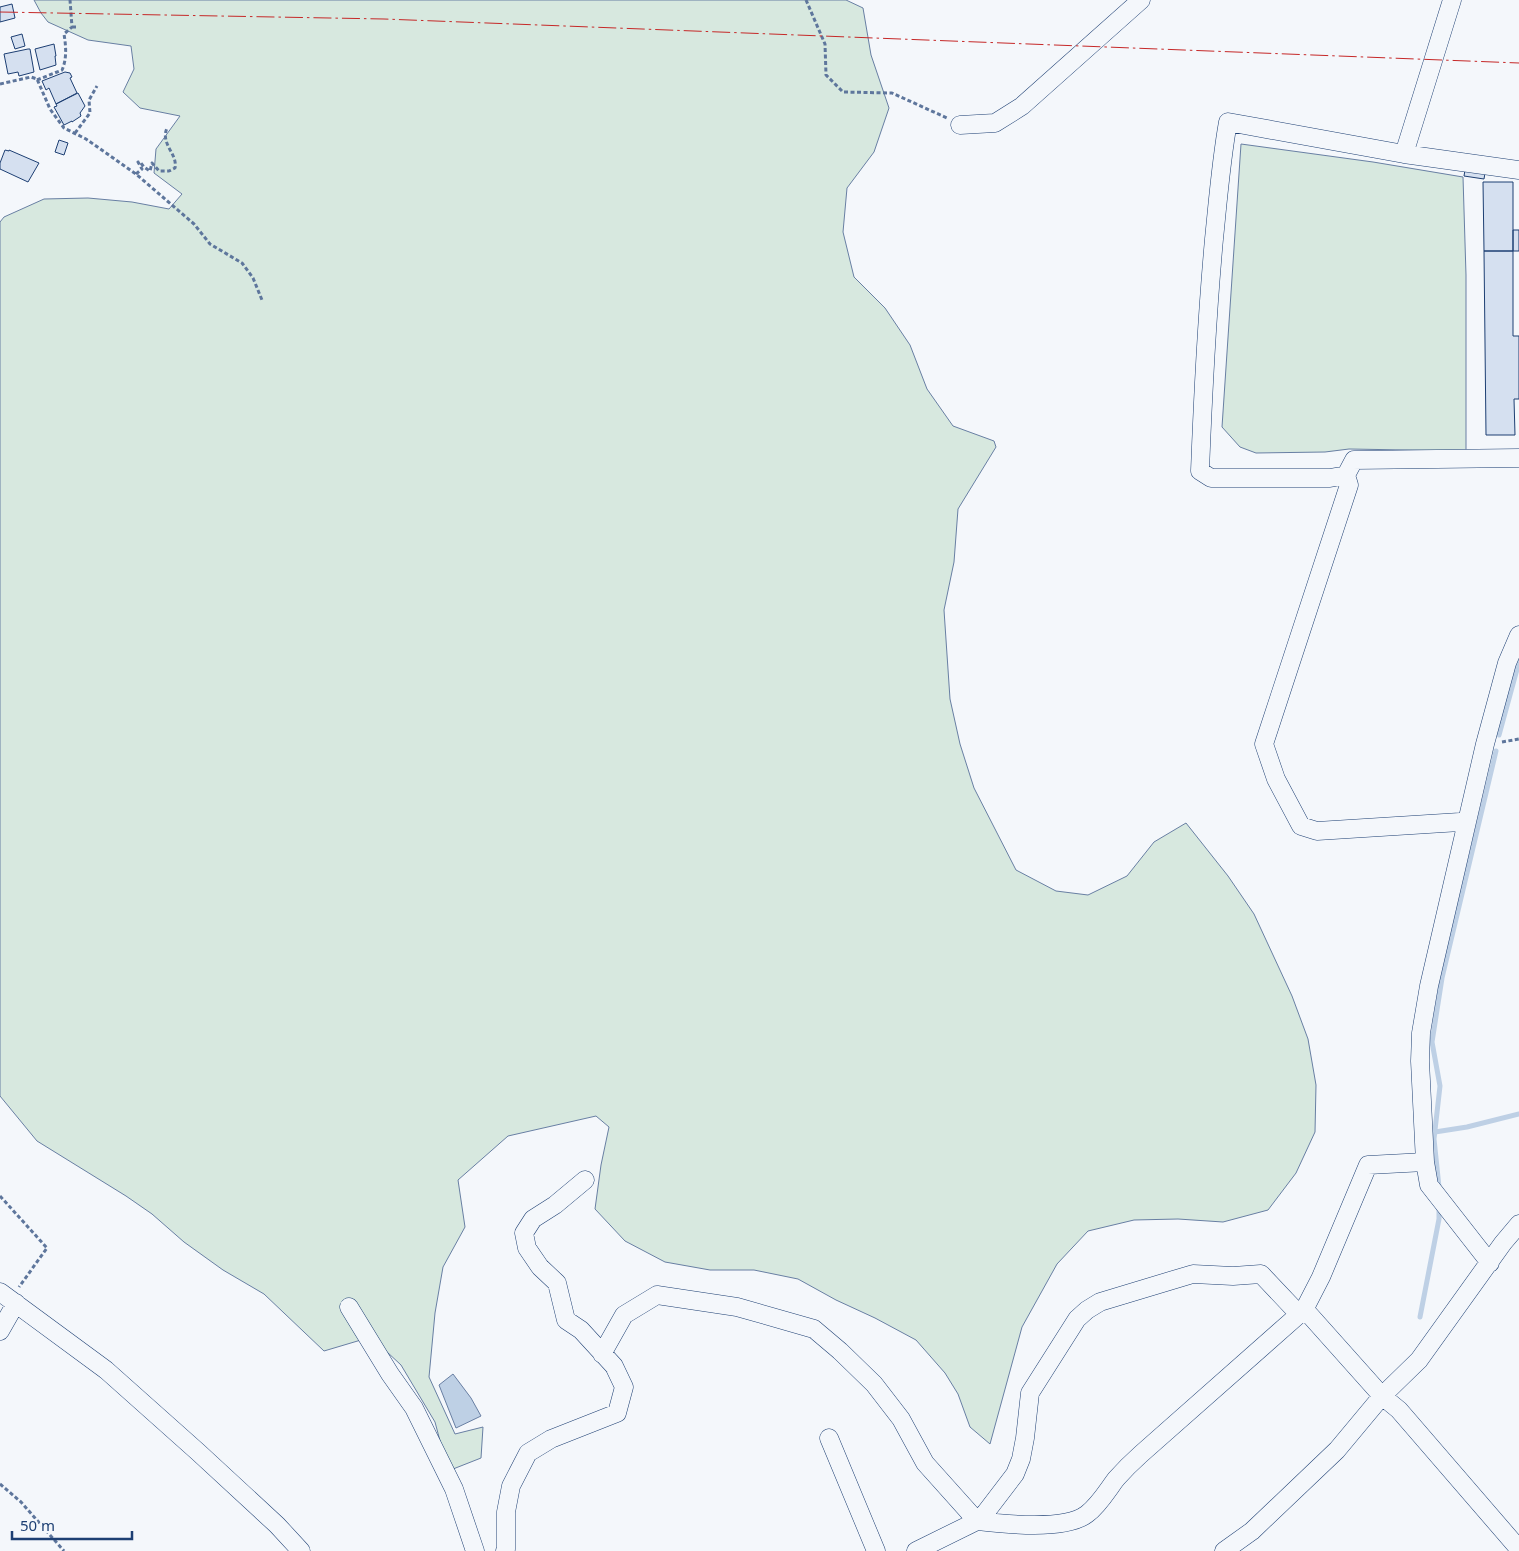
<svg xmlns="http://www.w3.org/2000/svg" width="1519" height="1551" font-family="'Noto Sans',sans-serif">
	<rect width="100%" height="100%" fill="#f4f7fb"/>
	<!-- green -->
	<path fill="#d7e8df" stroke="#687fa3" d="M 34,0 L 846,0 L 863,8 L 871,55 L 889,108 L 874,152 L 847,188 L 843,232 L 854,277 L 885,308 L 910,345 L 927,389 L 953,426 L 994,441 L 996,447 L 958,509 L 954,562 L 944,610 L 950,699 L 960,744 L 974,788 L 1016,870 L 1056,891 L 1088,895 L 1127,876 L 1154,842 L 1186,823 L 1228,876 L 1254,914 L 1292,996 L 1308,1039 L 1316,1085 L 1315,1132 L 1296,1173 L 1268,1210 L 1223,1222 L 1178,1219 L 1134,1220 L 1088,1231 L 1057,1264 L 1022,1327 L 990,1444 L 970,1427 L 958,1394 L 945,1373 L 916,1340 L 875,1318 L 836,1300 L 798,1279 L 754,1270 L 710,1270 L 665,1262 L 625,1241 L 595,1209 L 601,1165 L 609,1127 L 596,1116 L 508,1136 L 458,1180 L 465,1227 L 443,1267 L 435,1313 L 429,1377 L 455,1434 L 483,1427 L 481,1458 L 448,1471 L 435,1422 L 401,1365 L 371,1337 L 324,1351 L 264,1294 L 223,1270 L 184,1242 L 152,1214 L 126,1196 L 37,1141 L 0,1096 L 0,222 L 4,217 L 44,199 L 88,198 L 132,202 L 169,209 L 182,194 L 154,173 L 156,149 L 180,116 L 140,108 L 123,92 L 134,69 L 131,46 L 88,40 L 48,22 L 41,13 Z
		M 1241,144 L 1373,162 L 1463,177 L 1466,275 L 1466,451 L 1349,449 L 1325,452 L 1256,453 L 1240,447 L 1222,427 Z"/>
	<!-- water -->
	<path fill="#bed0e5" stroke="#687fa3" d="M 453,1374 L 471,1398 L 481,1416 L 456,1428 L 439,1385 Z"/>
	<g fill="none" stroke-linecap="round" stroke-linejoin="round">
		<!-- stream -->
		<path stroke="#bed0e5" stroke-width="5" d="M 1499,735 L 1519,662
			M 1435,1132 L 1467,1127 L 1519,1114
			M 1439,1187 L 1434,1139 L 1440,1086 L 1432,1042 L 1442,978 L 1496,751
			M 1420,1317 L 1439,1219 L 1439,1209"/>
	</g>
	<!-- building -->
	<path fill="#d5e0f0" stroke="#1d3f73" d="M 12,4 L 15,18 L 0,22 L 0,7 Z
		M 22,34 L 25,46 L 15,49 L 11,37 Z
		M 54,44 L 56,56 L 55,56 L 56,65 L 40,70 L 35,49 Z
		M 28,49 L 30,49 L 34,72 L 19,76 L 18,72 L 8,74 L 4,54 Z
		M 65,72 L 70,73 L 72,77 L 70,78 L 77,93 L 56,104 L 49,88 L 46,90 L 42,81 Z
		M 78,93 L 85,106 L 80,113 L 81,116 L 72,122 L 72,121 L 64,125 L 54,107 L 57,106 L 56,104 Z
		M 59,140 L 68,143 L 64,155 L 55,152 Z
		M 5,150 L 9,151 L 9,150 L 39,163 L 28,182 L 0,169 L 0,163 Z
		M 1465,170 L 1485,173 L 1484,179 L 1464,176 Z
		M 1483,182 L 1513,182 L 1513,251 L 1484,251 Z
		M 1513,230 L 1519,230 L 1519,251 L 1513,251 Z
		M 1484,251 L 1513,251 L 1513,336 L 1519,336 L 1519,399 L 1514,399 L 1515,435 L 1486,435 Z"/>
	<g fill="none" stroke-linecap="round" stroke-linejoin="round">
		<!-- minor casing -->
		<g stroke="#1d3f73" stroke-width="19">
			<path id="minor" d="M 960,125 L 995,123 L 1022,106 L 1141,0
				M 1404,154 L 1452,0
				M 1346,475 L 1330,478 L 1211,478 L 1200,471 C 1203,393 1207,316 1214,239 C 1218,200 1221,161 1228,122 L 1404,154 L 1519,170
				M 1466,824 L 1460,822 L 1317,831 L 1301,826 L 1276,779 L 1264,744 L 1349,485 L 1346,475 L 1354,460 L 1519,458
				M 1490,1263 L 1429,1185 L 1425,1162 L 1420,1061 L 1421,1033 L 1429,986 L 1485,744 L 1507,663 L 1519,635
				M 0,1292 L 106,1370 L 198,1452 L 277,1525 L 301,1551
				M 349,1307 L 390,1374 L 414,1408 L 454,1489 L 475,1551
				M 0,1331 L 16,1303
				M 602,1354 L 624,1315 L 657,1295 L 737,1307 L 814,1329 L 840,1351 L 874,1384 L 901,1419 L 925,1463 L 977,1521 C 1004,1524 1065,1531 1087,1514 C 1099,1505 1107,1491 1116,1479 C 1124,1470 1132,1462 1141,1454 L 1304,1310 L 1321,1277 L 1368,1165 L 1425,1162
				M 829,1438 L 876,1551
				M 505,1551 L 506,1549 L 506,1512 L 511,1486 L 528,1453 L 551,1439 L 617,1413 L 624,1387 L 614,1366 L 581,1330 L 566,1320 L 557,1283 L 540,1267 L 527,1248 L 524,1233 L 533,1219 L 555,1205 L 585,1180
				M 916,1551 L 977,1521 L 986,1512 L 1015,1474 L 1021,1459 L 1025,1438 L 1030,1393 L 1077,1319 L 1087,1310 L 1100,1302 L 1193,1274 L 1233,1276 L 1261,1274 L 1295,1310 L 1304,1310 L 1307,1312 L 1382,1396 L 1399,1410 L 1519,1549
				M 1224,1551 L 1252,1531 L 1337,1450 L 1382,1396 L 1419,1360 L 1503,1243 L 1519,1224"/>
		</g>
		<!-- path -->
		<path stroke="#5e769c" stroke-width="3" stroke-dasharray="4 2.5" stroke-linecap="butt" d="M 806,0 L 825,44 L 826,75 L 843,92 L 892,93 L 947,118
			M 72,27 L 78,27
			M 37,80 L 62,70 C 67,59 66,46 64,34 L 72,27 L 70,0
			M 0,84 L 31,77 L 37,79 L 50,109 L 64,128 L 86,139 L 136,174 L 194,224 L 210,244 L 242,263 L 253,278 L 262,300
			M 75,133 L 90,113 L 89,100 L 97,86
			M 136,174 L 142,169 L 138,162 L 140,162 L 144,167 L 150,171 L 152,163 L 159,171 L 169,171 L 175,168 C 178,154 160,144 167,128
			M 1502,742 L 1519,739
			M 0,1196 L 47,1248 L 19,1287
			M 0,1484 L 21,1502 L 64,1551"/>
		<!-- minor -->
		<use href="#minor" stroke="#f4f7fb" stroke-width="18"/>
		<!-- power -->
		<path stroke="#c62828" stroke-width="1" stroke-dasharray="18 4 2.5 4" stroke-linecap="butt" d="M 0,12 L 384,19 L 1519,63"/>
	</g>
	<!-- scale -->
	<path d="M12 1531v8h120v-8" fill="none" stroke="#1d3f73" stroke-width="2.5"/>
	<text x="20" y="1531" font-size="15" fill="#1d3f73" stroke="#f4f7fb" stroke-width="4" paint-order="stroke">50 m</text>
</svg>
